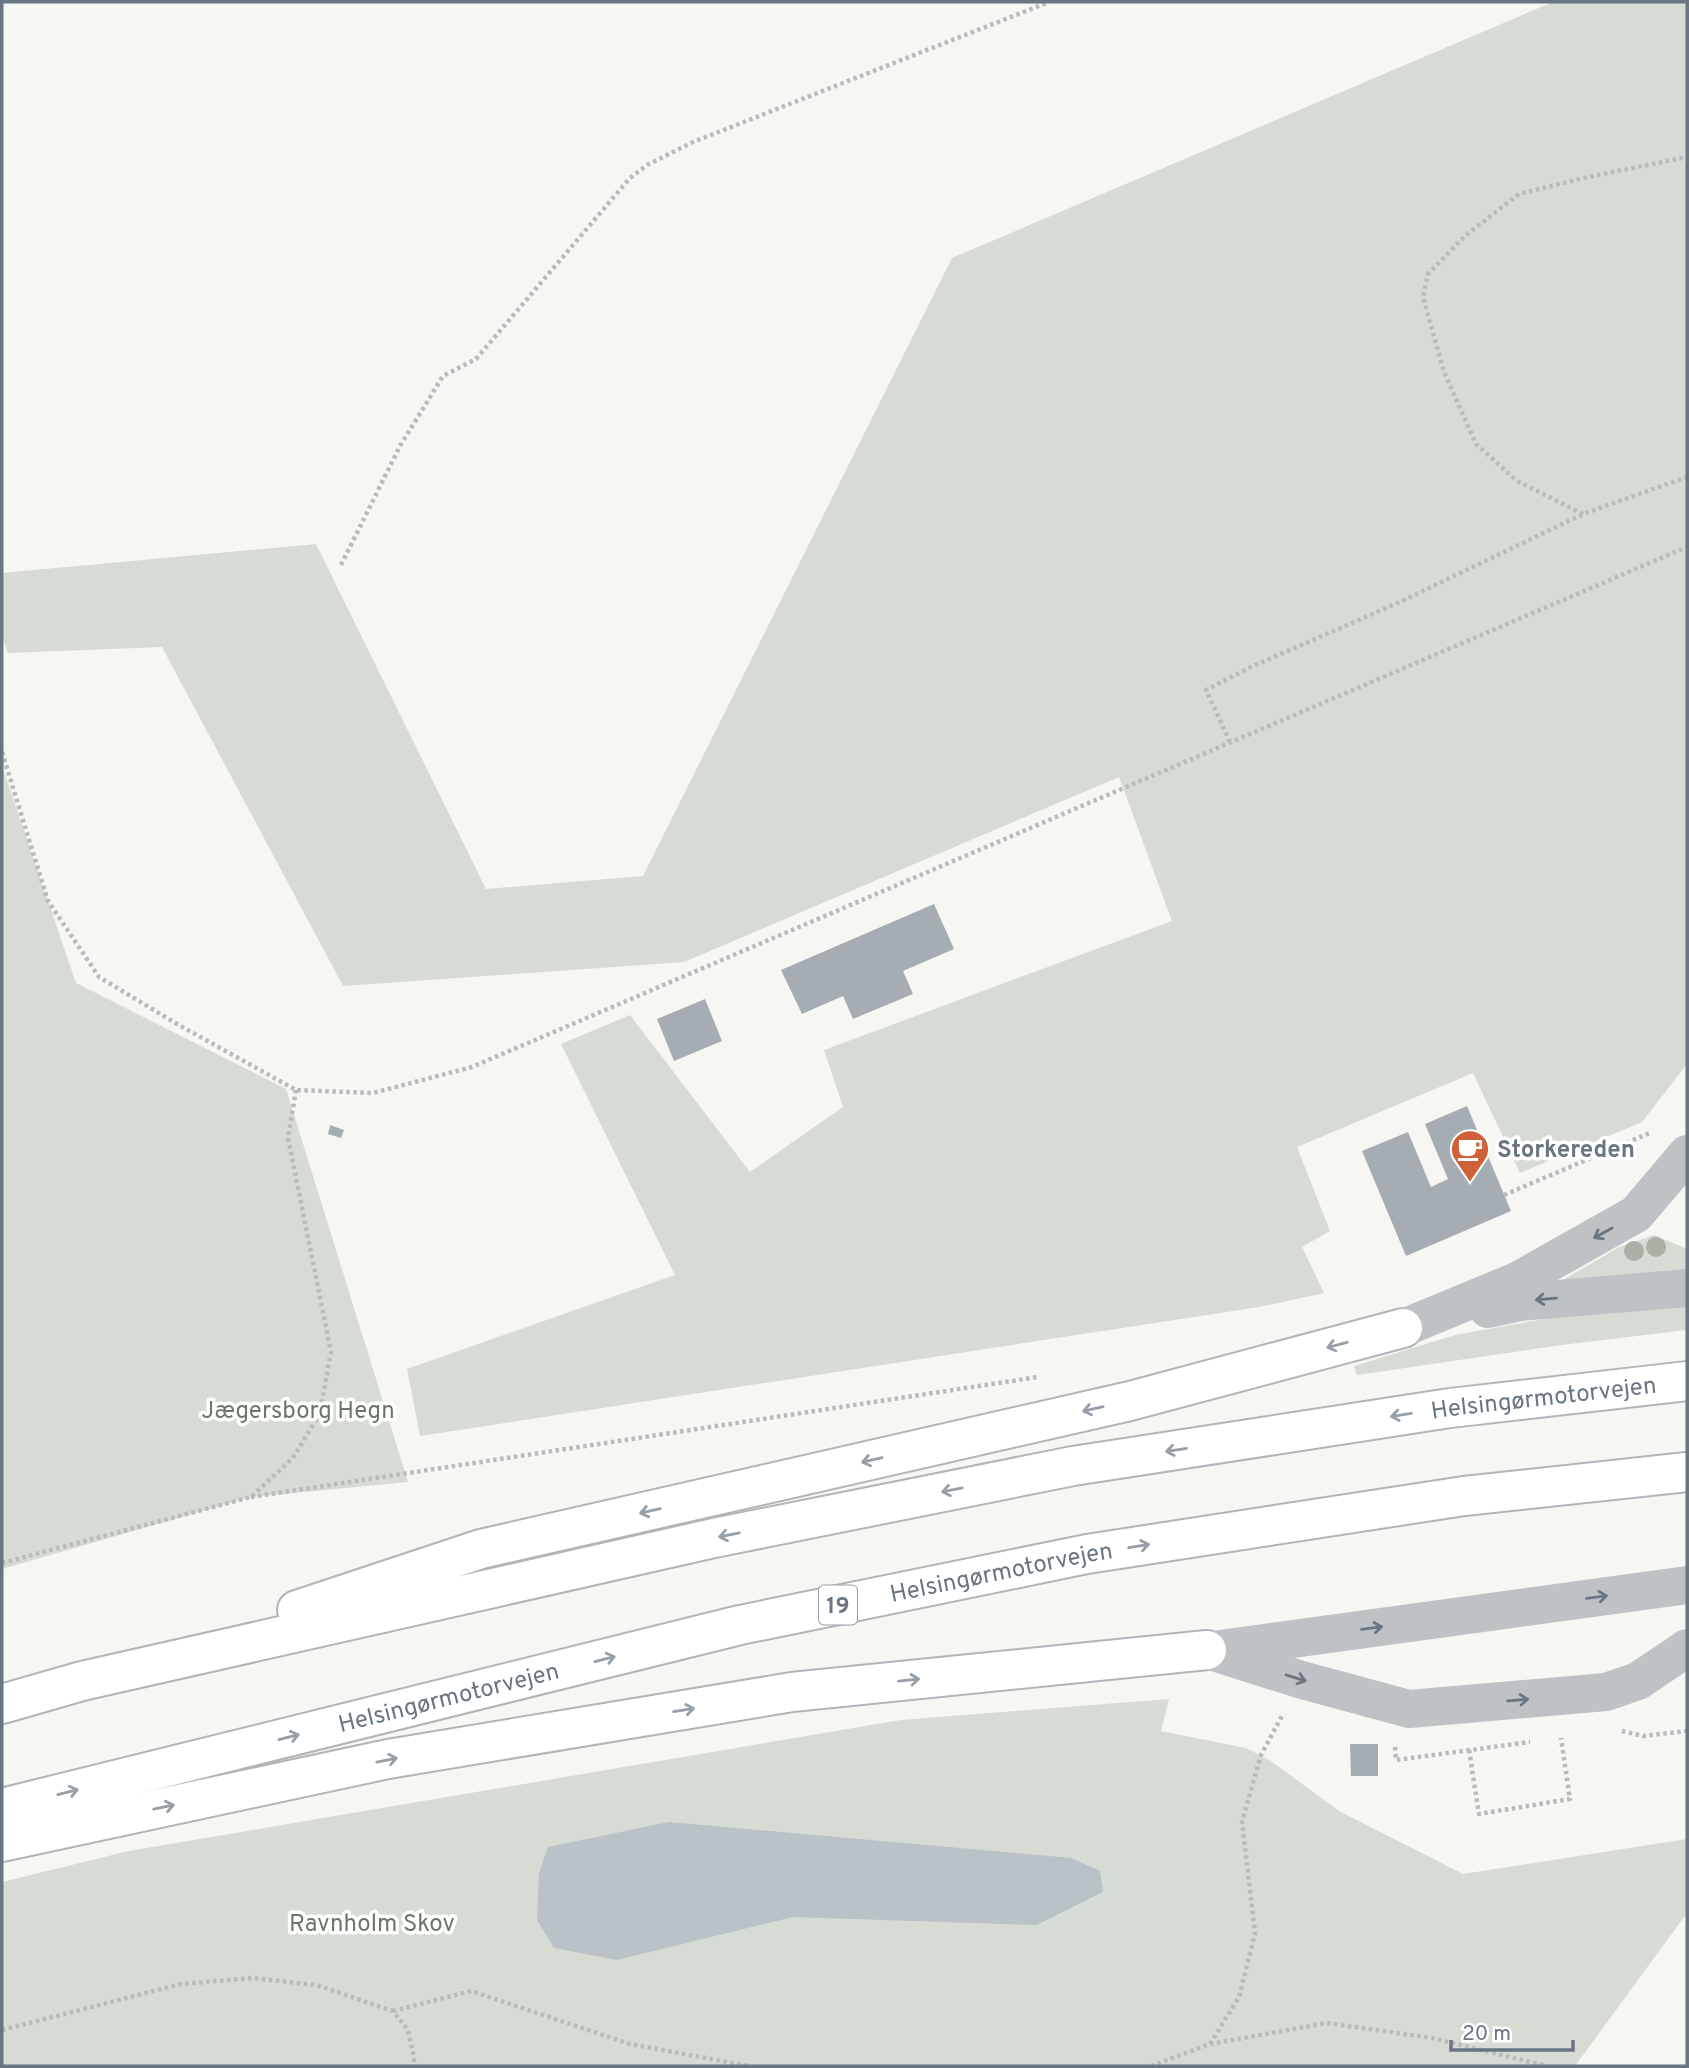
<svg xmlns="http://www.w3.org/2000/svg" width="1689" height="2068" font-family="Overpass,sans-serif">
	<rect width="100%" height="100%" fill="#f6f6f3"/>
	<!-- green -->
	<path fill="#d6dbd3" d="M 1553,2 L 1687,2 L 1687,1064 L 1642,1122 L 1520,1173 L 1473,1073 L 1297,1147 L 1330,1231 L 1302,1247 L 1324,1293 L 1259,1307 L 420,1436 L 407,1369 L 675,1275 L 561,1044 L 630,1015 L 750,1172 L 843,1107 L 824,1050 L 1172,921 L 1119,777 L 684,962 L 343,986 L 162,647 L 8,653 L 2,636 L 2,573 L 316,544 L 486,889 L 643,876 L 952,258 Z
		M 2,766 L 76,983 L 286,1089 L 408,1482 L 251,1497 L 2,1569 Z
		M 1654,1235 L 1687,1249 L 1687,1273 L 1556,1284 L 1619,1247 Z
		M 1687,1306 L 1687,1330 L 1561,1345 L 1357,1375 L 1354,1366 L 1455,1335 L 1560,1316 Z
		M 1169,1699 L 1161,1731 L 1246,1748 L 1271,1761 L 1339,1811 L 1463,1874 L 1687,1839 L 1687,1913 L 1575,2066 L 2,2066 L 2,1882 L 129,1851 L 901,1720 Z"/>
	<!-- water -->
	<path fill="#b9c2c6" d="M 669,1822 L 1071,1858 L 1100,1871 L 1103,1892 L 1037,1925 L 793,1917 L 617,1960 L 554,1948 L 537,1920 L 539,1873 L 548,1847 Z"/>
	<!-- building -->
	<path fill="#a6adb2" d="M 934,904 L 954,949 L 903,971 L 913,994 L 853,1019 L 843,996 L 802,1014 L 781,970 Z
		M 705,999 L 722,1041 L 674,1061 L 657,1019 Z
		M 1467,1106 L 1511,1211 L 1406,1256 L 1362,1151 L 1408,1132 L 1431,1187 L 1448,1179 L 1425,1124 Z
		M 330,1125 L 344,1130 L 341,1138 L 328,1134 Z
		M 1350,1744 L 1378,1744 L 1378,1776 L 1351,1776 Z"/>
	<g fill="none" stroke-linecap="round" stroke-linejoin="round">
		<!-- highway casing -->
		<g stroke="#b2b5b8" stroke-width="42">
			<g id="highway">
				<path d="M 297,1610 L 481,1549 L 1130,1401 L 1403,1328"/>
				<path id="s1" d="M 2,1704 L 82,1681 L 714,1538 L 1073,1466 L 1450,1408 L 1687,1381"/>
				<path id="s2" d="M 2,1808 L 740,1625 L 1087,1554 L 1464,1496 L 1687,1472"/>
				<path d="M 2,1842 L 388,1759 L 792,1692 L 1207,1650"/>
			</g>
		</g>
		<!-- path -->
		<path stroke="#b8bbbd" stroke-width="4.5" stroke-dasharray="3.5 3.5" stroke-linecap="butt" d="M 1583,514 L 1517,481 L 1476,444 L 1444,372 L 1423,297 L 1428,274 L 1465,236 L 1519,194 L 1588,177 L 1687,157
			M 341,565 L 400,446 L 443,376 L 476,359 L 630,178 L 647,165 L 693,142 L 1049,2
			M 1230,742 L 1206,690 L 1251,667 L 1400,602 L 1583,514 L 1687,477
			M 2,752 L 48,901 L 99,977 L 177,1024 L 296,1090 L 373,1093 L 472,1067 L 1687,547
			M 1504,1195 L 1652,1132
			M 251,1497 L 1038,1377
			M 2,1563 L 251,1497 L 293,1458 L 320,1413 L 331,1352 L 288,1138 L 296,1090
			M 1622,1731 L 1643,1736 L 1687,1731
			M 1395,1747 L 1396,1760 L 1530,1742
			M 1469,1750 L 1479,1814 L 1570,1799 L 1561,1738
			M 393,2011 L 471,1991 L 630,2044 L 749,2066
			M 2,2030 L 181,1984 L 252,1978 L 316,1985 L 393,2011 L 408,2030 L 414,2058 L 414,2066
			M 1210,2044 L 1327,2023 L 1432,2038 L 1547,2066
			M 1151,2066 L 1210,2044 L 1239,1997 L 1255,1933 L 1242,1821 L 1261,1755 L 1283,1714"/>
		<!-- minor -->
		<path stroke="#bec2c5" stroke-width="38" d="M 1488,1309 L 1521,1302 L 1687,1288
			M 1403,1328 L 1517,1281 L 1636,1214 L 1687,1154
			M 1220,1649 L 1687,1585
			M 1207,1650 L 1302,1680 L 1409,1709 L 1606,1692 L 1638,1681 L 1687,1648"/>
		<!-- highway -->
		<use href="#highway" stroke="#fff" stroke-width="38"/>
	</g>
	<!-- trees -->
	<g fill="#a9b1a6">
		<circle cx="1656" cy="1247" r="10"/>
		<circle cx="1634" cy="1251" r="10"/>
	</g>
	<!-- one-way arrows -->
	<defs><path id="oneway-shaft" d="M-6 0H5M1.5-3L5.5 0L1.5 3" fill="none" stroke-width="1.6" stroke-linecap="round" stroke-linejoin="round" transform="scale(1.75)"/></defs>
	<g stroke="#697681">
		<use href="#oneway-shaft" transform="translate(1603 1233) rotate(151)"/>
		<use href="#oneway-shaft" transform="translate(1546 1299) rotate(175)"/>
		<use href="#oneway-shaft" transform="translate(1597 1597) rotate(-8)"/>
		<use href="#oneway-shaft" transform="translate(1372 1628) rotate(-8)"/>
		<use href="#oneway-shaft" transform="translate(1296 1678) rotate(17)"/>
		<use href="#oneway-shaft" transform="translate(1518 1700) rotate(-5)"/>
	</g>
	<g stroke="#969fa7">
		<use href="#oneway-shaft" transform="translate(1337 1345) rotate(165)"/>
		<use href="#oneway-shaft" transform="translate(1093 1409) rotate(167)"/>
		<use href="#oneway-shaft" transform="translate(1401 1415) rotate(171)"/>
		<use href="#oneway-shaft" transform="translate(1176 1450) rotate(171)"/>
		<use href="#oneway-shaft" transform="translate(872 1460) rotate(167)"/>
		<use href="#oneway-shaft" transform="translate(952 1490) rotate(169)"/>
		<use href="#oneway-shaft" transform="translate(650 1511) rotate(167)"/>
		<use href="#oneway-shaft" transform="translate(729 1535) rotate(169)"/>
		<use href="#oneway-shaft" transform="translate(1139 1546) rotate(-9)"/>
		<use href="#oneway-shaft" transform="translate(605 1659) rotate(-14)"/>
		<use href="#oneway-shaft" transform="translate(909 1680) rotate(-6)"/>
		<use href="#oneway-shaft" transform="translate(684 1710) rotate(-9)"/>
		<use href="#oneway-shaft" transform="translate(289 1737) rotate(-14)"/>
		<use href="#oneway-shaft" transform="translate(387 1760) rotate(-11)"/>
		<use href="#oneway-shaft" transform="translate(68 1792) rotate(-14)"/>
		<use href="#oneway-shaft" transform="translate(164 1807) rotate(-12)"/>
	</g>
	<!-- icons -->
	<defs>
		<g id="cafe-pin" transform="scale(2.0125)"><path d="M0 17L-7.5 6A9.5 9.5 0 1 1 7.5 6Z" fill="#cf603a" stroke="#fff"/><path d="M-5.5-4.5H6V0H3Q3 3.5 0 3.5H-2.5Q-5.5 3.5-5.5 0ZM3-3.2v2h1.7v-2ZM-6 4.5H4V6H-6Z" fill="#fff"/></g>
	</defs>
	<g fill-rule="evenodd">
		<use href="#cafe-pin" x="1470" y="1149"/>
	</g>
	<g text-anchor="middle" stroke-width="7" stroke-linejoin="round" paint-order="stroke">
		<!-- shield labels -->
		<rect fill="#fff" stroke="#969fa7" stroke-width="2" x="819" y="1585.5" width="38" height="39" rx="5"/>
		<g font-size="23" font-weight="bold" fill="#697681">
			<text x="838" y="1613">19</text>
		</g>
		<!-- poi labels -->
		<g font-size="24" font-weight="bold" fill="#697681" stroke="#fff" text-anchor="start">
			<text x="1497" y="1157">Storkereden</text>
		</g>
		<!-- street labels -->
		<g font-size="24" fill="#697681" stroke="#fff">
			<text dy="8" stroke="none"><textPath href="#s1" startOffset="1573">Helsingørmotorvejen</textPath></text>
			<text dy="8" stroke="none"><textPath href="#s2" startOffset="1027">Helsingørmotorvejen</textPath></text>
			<text dy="8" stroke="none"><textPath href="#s2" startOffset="460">Helsingørmotorvejen</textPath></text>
		</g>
		<!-- park labels -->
		<g font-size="24" fill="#6a7967" stroke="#fff">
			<text x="298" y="1418">Jægersborg Hegn</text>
			<text x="372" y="1931">Ravnholm Skov</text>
		</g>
	</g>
	<!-- border -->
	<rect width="1689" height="2068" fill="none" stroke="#697681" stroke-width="7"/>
	<!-- scale -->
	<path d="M1451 2040v10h122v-10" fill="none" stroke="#697681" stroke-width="3.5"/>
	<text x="1462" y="2040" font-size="21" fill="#697681" stroke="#ffffff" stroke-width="5" paint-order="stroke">20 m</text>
</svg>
